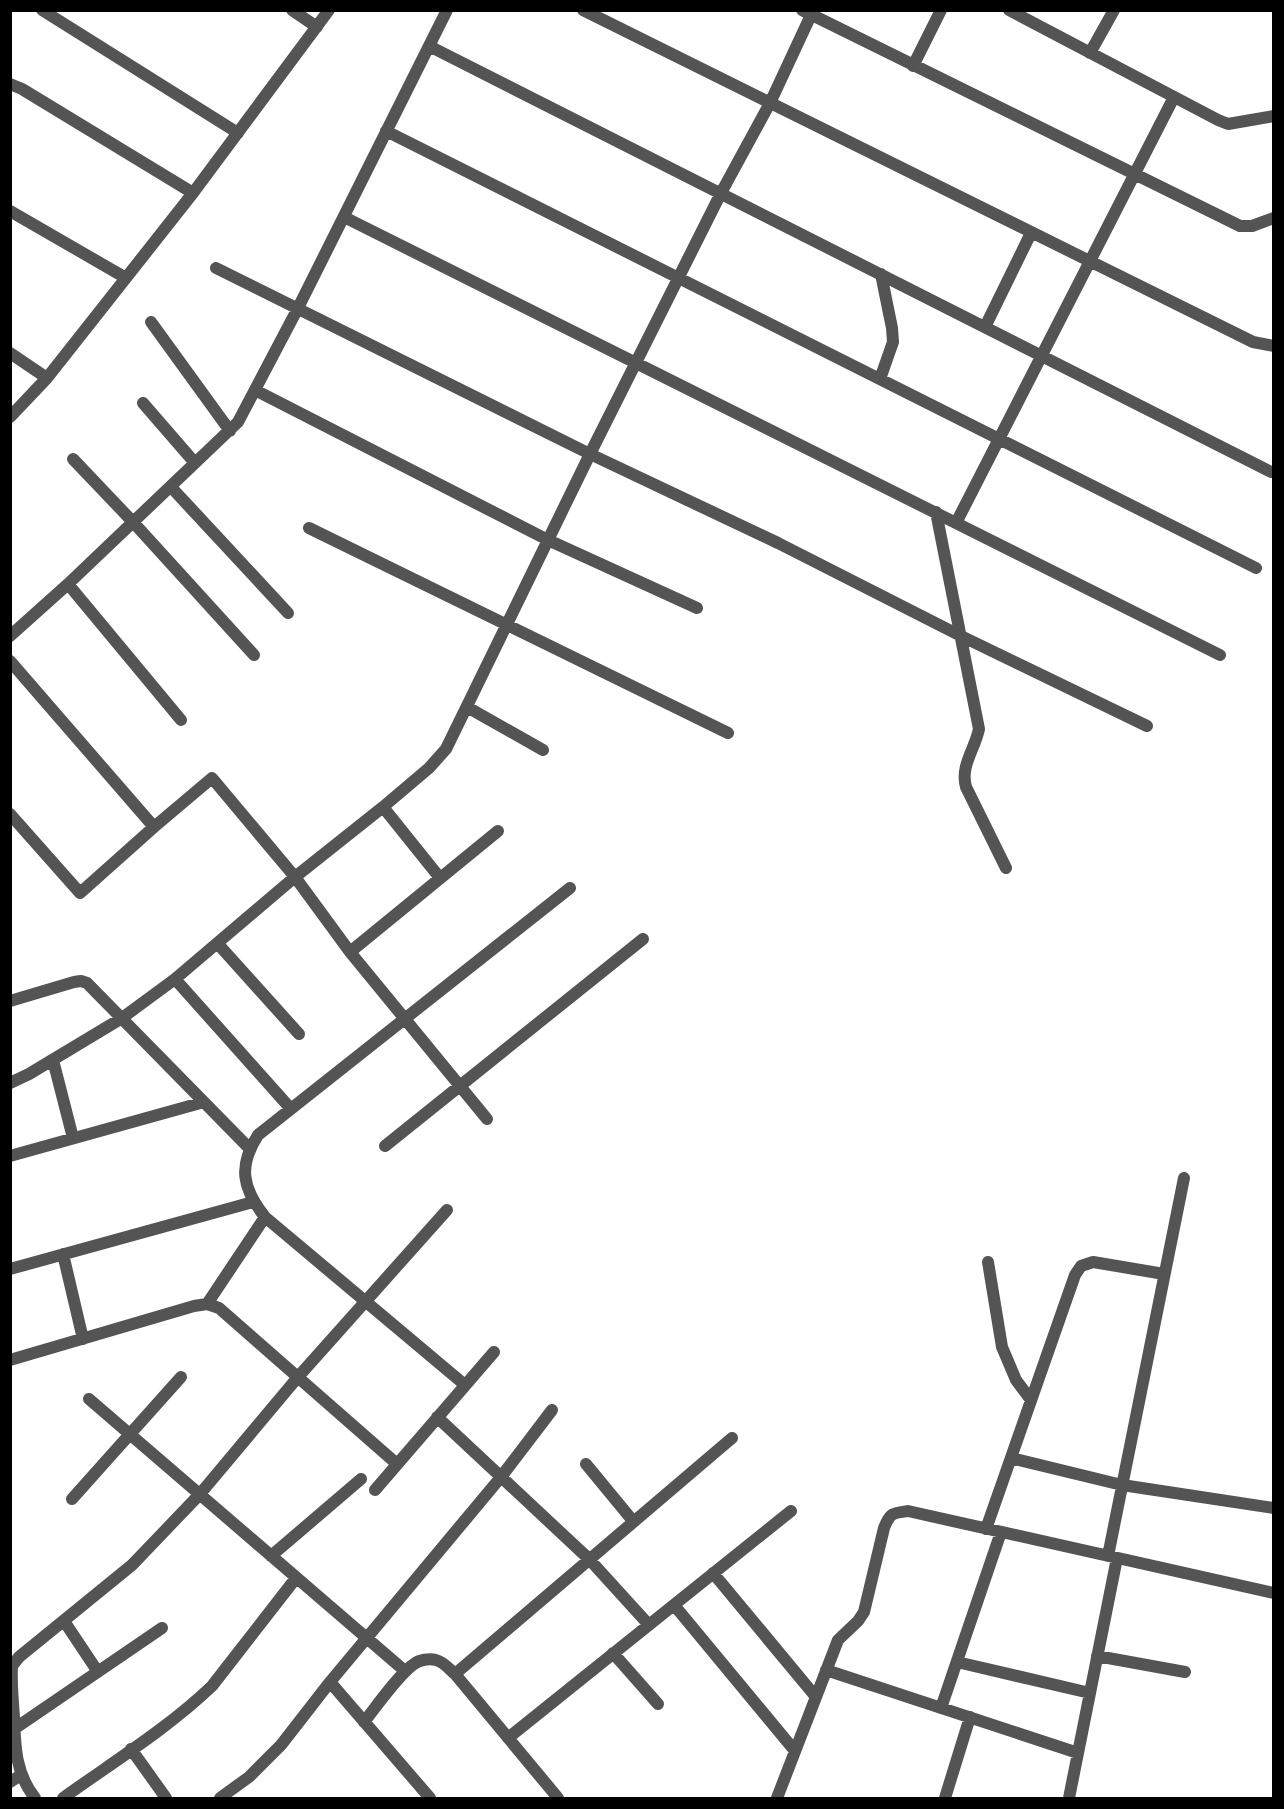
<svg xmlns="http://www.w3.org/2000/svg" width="1284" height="1809" font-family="'Sofia Sans Condensed',sans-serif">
	<rect width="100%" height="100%" fill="#fff"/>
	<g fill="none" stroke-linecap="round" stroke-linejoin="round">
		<!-- street -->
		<path stroke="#545454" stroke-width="12" d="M 42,10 L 238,133
			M 292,10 L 317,27
			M 583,10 L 1253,342 L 1274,346
			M 802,10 L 1240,226 L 1252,226 L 1274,218
			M 1009,10 L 1218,120 L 1228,124 L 1274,116
			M 429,46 L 1271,472
			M 1090,53 L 1114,10
			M 913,66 L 941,10
			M 10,84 L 22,89 L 193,193
			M 386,131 C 676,278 967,422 1256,568
			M 10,211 L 126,278
			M 344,217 L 1220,655
			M 216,268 L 590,454 L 778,543 L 961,636 L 1147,726
			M 151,322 L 230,431
			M 985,327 L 1031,233
			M 10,353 L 47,378
			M 880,379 L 893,342 L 892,328 L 881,274
			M 255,390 L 548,540 L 697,608
			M 143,403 L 195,463
			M 10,417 L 47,378 L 193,193 L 329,10
			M 73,459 L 133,522 L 254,655
			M 171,487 L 288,613
			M 936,512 L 979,729 C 975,749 960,766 966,787 L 1006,868
			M 956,523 L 1174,97
			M 309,528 L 728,733
			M 68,584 L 181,720
			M 10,636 L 68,584 L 238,422 L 298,308 L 447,10
			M 10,661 L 154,827 L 212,778 L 295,877 L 350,952 L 487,1119
			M 467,707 L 543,750
			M 383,807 L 440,878
			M 10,814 L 80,893 L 154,827
			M 218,944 L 299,1034
			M 350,952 L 498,831
			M 175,979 L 291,1109
			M 10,1001 L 74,982 L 81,981 L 87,983 L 249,1148
			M 53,1060 L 73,1138
			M 10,1083 L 29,1074 L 122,1018 L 175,979 L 295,877 L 383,807 L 429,768 L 446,749 L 590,454 L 721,193 L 770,103 L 811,15
			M 385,1146 L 643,939
			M 10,1156 L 204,1102
			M 63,1254 L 83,1339
			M 988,1262 L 1002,1347 L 1016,1380 L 1031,1400
			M 10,1269 L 253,1202
			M 207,1304 L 265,1217
			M 10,1360 L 194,1306 L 207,1304 L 219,1308 L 397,1464
			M 465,1385 L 265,1217 C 242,1188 238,1166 258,1135 L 570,888
			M 89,1399 L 405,1671
			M 437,1417 L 589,1559 L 649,1625
			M 1011,1458 L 1122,1485 L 1274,1508
			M 586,1464 L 633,1521
			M 375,1490 L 494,1352
			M 72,1499 L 181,1377
			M 986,1529 L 1075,1275 L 1081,1266 L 1093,1262 L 1164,1274
			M 271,1556 L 361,1479
			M 1108,1556 L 1184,1178
			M 713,1573 L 816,1697
			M 674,1605 L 795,1751
			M 64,1621 L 98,1672
			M 613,1653 L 658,1704
			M 1097,1656 L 1185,1672
			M 957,1662 L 1090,1693
			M 826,1670 L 1078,1753
			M 455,1674 L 732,1438
			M 330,1682 L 430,1798
			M 941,1708 L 1001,1532
			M 364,1722 C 376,1707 399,1674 414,1664 C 419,1660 429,1658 436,1660 C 444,1662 449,1669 455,1674 L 558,1798
			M 14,1729 L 162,1628
			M 508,1738 L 791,1511
			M 131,1749 L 166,1798
			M 10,1782 L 21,1775
			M 35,1798 C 16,1774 15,1748 14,1718 C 13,1701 11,1684 12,1666 L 19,1657 L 132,1565 L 200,1494 L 298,1377 L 447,1210
			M 63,1798 C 113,1762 167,1729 212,1686 L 296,1578
			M 220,1798 L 249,1777 L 281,1745 L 330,1682 L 501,1477 L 552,1410
			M 777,1798 L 838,1640 L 858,1621 L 864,1612 L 884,1528 C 890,1513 892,1513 908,1511 L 1274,1593
			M 945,1798 L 970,1717
			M 1069,1798 L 1117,1558"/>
	</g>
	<!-- border -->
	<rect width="1284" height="1809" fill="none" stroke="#000000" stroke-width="24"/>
</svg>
